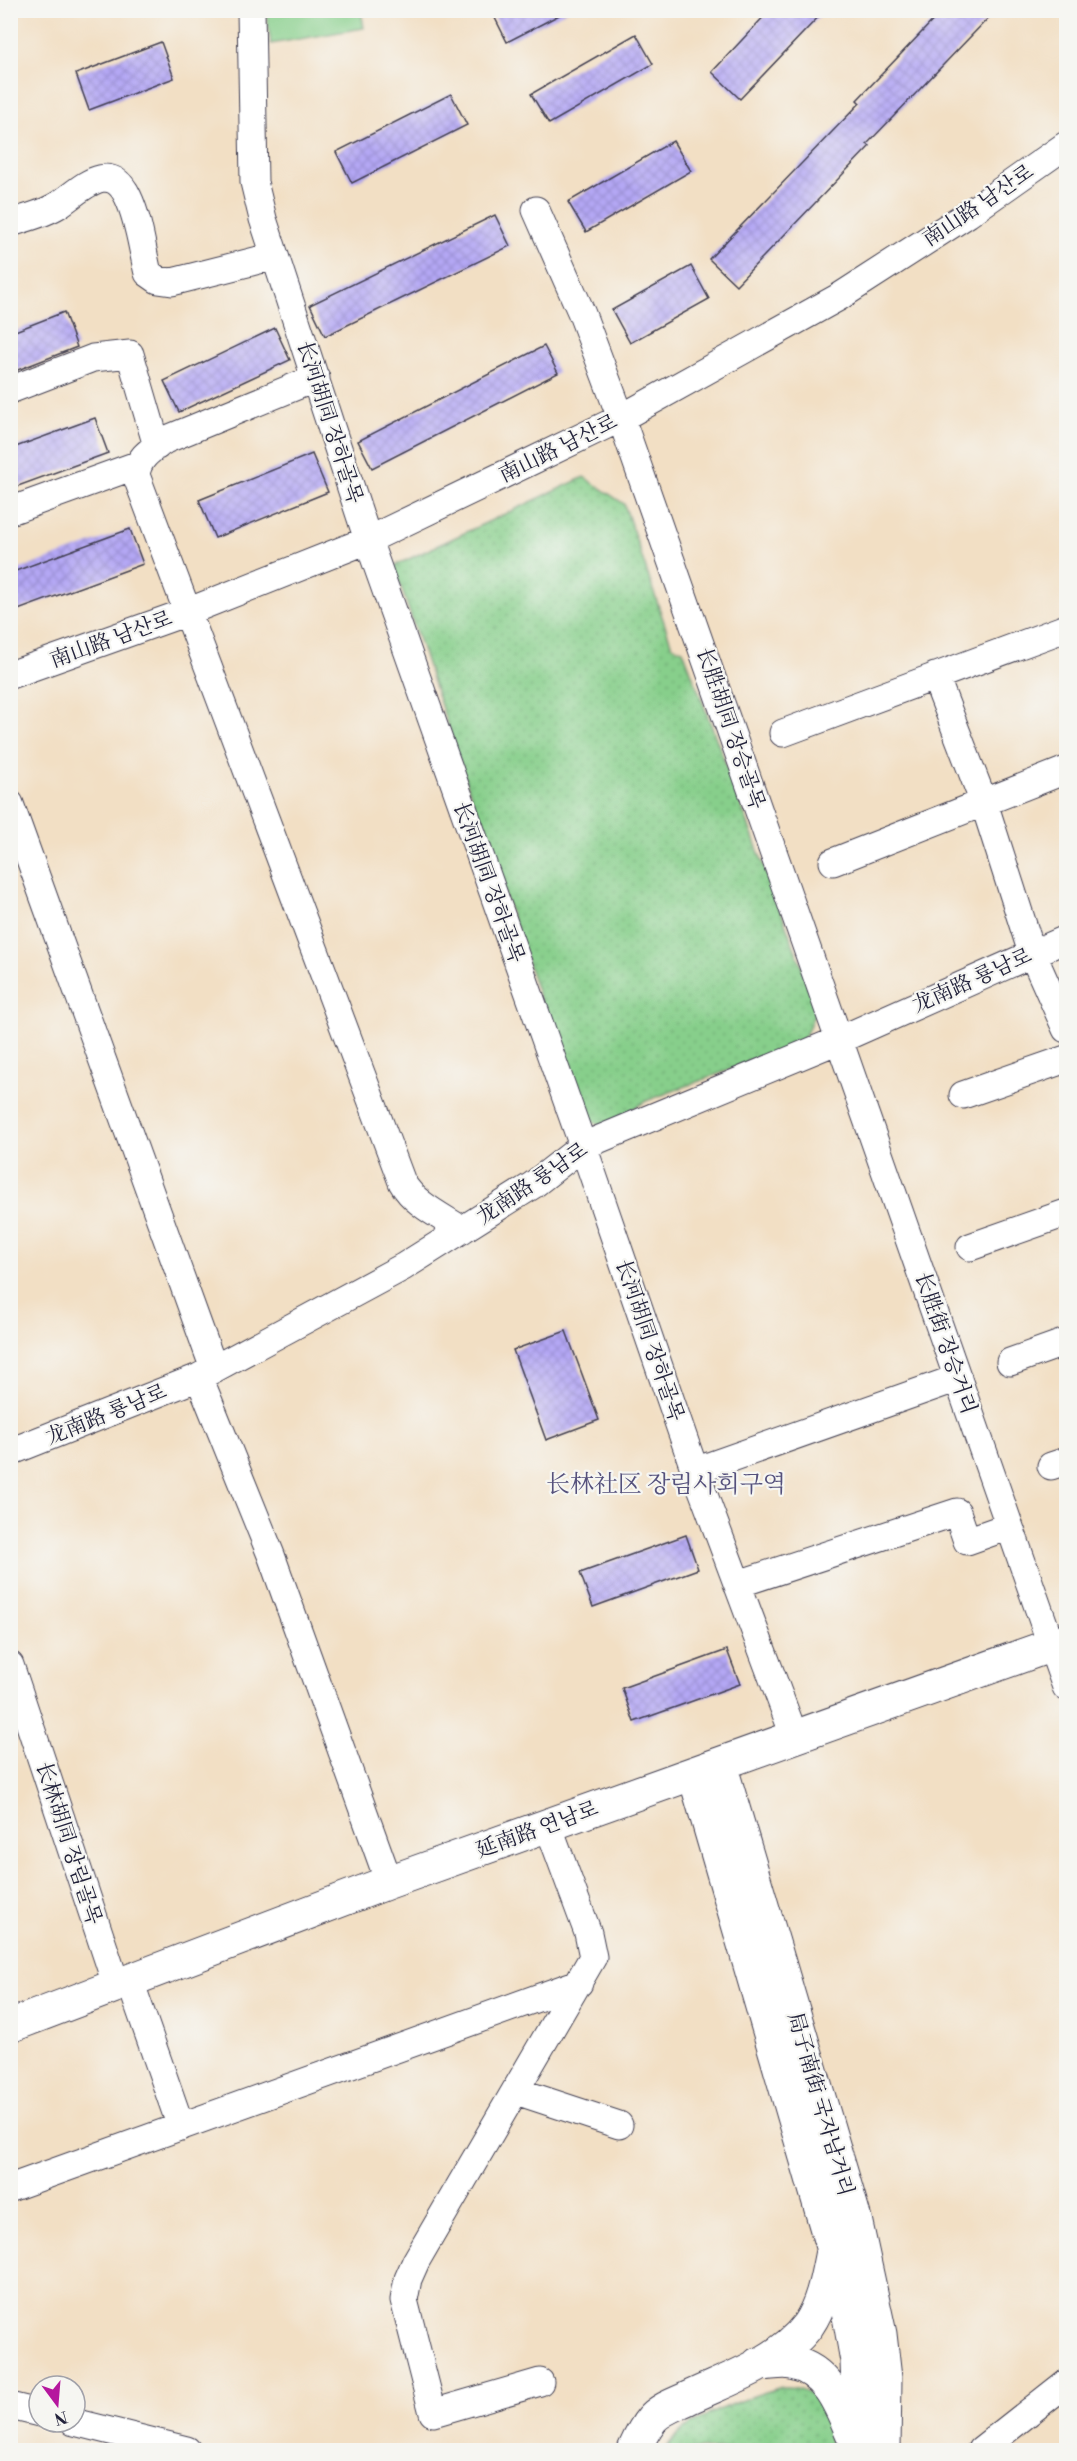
<svg xmlns="http://www.w3.org/2000/svg" width="1077" height="2461" font-family="'Libre Bodoni','Noto Serif SC','Noto Serif KR',serif">
	<defs>
		<pattern id="grass-dots" width="8" height="8" patternUnits="userSpaceOnUse" patternTransform="scale(1.5)"><rect width="8" height="8" fill="#87cf8b"/><path d="M2 2h.1M6 6h.1" fill="none" stroke="#74b179" stroke-width="1.8" stroke-linecap="round"/></pattern>
		<pattern id="building-cross-hatch" width="8" height="8" patternUnits="userSpaceOnUse" patternTransform="scale(1.5)"><rect width="8" height="8" fill="#b4a7f4"/><path d="M0 0l8 8M0 8l8-8" fill="none" stroke="#9a8fd2"/></pattern>
	</defs>
	<rect width="100%" height="100%" fill="#f6f6f2"/>
	<filter id="ink" filterUnits="userSpaceOnUse"><feTurbulence type="fractalNoise" baseFrequency=".0167" numOctaves="2"/><feDisplacementMap in="SourceGraphic" scale="12" xChannelSelector="R" yChannelSelector="G"/><feConvolveMatrix kernelMatrix="1 2 1 2 8 2 1 2 1" color-interpolation-filters="sRGB"/></filter>
	<filter id="wash" filterUnits="userSpaceOnUse"><feTurbulence type="fractalNoise" baseFrequency=".008" numOctaves="4" result="noise"/><feDisplacementMap in="SourceGraphic" scale="24" xChannelSelector="R" yChannelSelector="G"/><feGaussianBlur stdDeviation="1.35" result="paint"/><feColorMatrix in="noise" values="0 0 0 0 0 0 0 0 0 0 0 0 0 0 0 0 0 1.4 0 .05"/><feComposite in="paint" operator="in"/></filter>
	<g filter="url(#wash)">
		<rect width="100%" height="100%" fill="#f2dfc4"/>
		<!-- grass -->
		<path fill="url(#grass-dots)" stroke="#547863" stroke-width="1.5" d="M 584,477 L 624,504 L 672,646 L 683,650 L 817,1008 L 802,1043 L 646,1101 L 603,1127 L 578,1113 L 394,566 Z
			M 782,2387 C 824,2385 829,2418 830,2450 L 665,2450 C 683,2419 748,2397 782,2387 Z"/>
		<!-- pitch -->
		<path fill="#87cf8b" stroke="#547863" stroke-width="1.5" d="M 266,11 L 361,11 L 364,28 L 271,44 Z"/>
		<g id="blocks">
			<!-- building -->
			<path fill="url(#building-cross-hatch)" d="M 491,10 L 569,10 L 507,42 Z
				M 770,10 L 825,10 L 740,99 L 712,72 Z
				M 943,10 L 996,10 L 867,144 L 870,146 L 736,285 L 709,259 L 860,103 L 857,100 Z
				M 636,34 L 653,64 L 549,124 L 531,94 Z
				M 161,42 L 174,78 L 89,110 L 76,74 Z
				M 451,94 L 467,125 L 352,183 L 336,152 Z
				M 673,141 L 691,171 L 586,232 L 568,202 Z
				M 495,215 L 510,246 L 325,336 L 310,305 Z
				M 691,266 L 709,299 L 630,343 L 612,310 Z
				M 64,312 L 77,347 L 10,373 L 10,333 Z
				M 275,328 L 290,360 L 179,412 L 164,381 Z
				M 544,346 L 558,373 L 372,468 L 358,441 Z
				M 95,418 L 108,453 L 10,489 L 10,449 Z
				M 312,454 L 328,492 L 215,538 L 199,500 Z
				M 130,529 L 143,564 L 10,613 L 10,573 Z
				M 566,1331 L 599,1420 L 546,1440 L 513,1350 Z
				M 686,1535 L 698,1569 L 593,1607 L 580,1573 Z
				M 727,1650 L 740,1684 L 634,1722 L 622,1688 Z"/>
		</g>
	</g>
	<g filter="url(#ink)">
		<use href="#blocks" fill-opacity="0" stroke="#413e50" stroke-width="1.5"/>
		<g fill="none" stroke-linecap="round" stroke-linejoin="round">
			<!-- minor casing -->
			<g stroke="#413e50" stroke-width="29">
				<path id="minor" d="M 251,10 L 254,182 L 263,219 L 368,540 L 583,1146 L 695,1471 L 795,1738
					M 536,210 L 582,314 L 621,418 L 1066,1687
					M 10,223 C 26,218 44,214 58,205 C 80,191 109,157 128,197 C 139,220 142,249 148,273 L 158,280 L 172,282 L 275,256
					M 316,378 L 165,440 C 151,450 138,457 136,475 L 402,1182 C 414,1204 441,1216 462,1230
					M 10,390 L 93,358 L 130,354 L 157,446
					M 10,511 L 137,465
					M 10,675 L 187,612 L 368,540 L 621,418 L 839,297 L 968,214 L 1066,145
					M 935,676 L 984,803 L 1032,953 L 1066,1029
					M 783,733 L 1066,628
					M 10,804 L 214,1369
					M 833,862 L 1066,770
					M 963,1095 L 1066,1059
					M 970,1247 L 1066,1213
					M 1010,1362 L 1066,1342
					M 199,1377 L 271,1555 L 389,1882
					M 10,1452 L 199,1377 L 403,1267 L 533,1185 L 583,1146 L 841,1039 L 1066,939
					M 1051,1466 L 1066,1461
					M 695,1471 L 958,1378
					M 738,1584 L 957,1512 L 967,1541 L 1009,1526
					M 10,1665 L 117,1987
					M 130,1981 L 181,2127
					M 516,2091 L 619,2125
					M 10,2188 L 579,1983
					M 540,2382 L 433,2413 L 404,2300 L 408,2279 L 416,2261 L 593,1957 L 588,1933 L 548,1825
					M 10,2406 L 39,2413
					M 74,2422 L 187,2450
					M 981,2450 L 1066,2383"/>
			</g>
			<!-- major casing -->
			<g stroke="#413e50" stroke-width="35">
				<path id="major" d="M 720,1764 L 855,2219 L 880,2334 L 885,2378 L 884,2450
					M 694,1773 L 844,2288 L 857,2361 L 860,2450
					M 10,2026 L 389,1882 L 1066,1640
					M 758,2364 C 769,2364 782,2361 792,2363 C 827,2370 840,2404 852,2433
					M 634,2450 C 639,2439 644,2428 652,2419 C 660,2409 676,2404 688,2398 C 728,2379 781,2362 808,2325 C 823,2303 827,2276 832,2251"/>
			</g>
			<!-- minor -->
			<use href="#minor" stroke="#fff" stroke-width="27"/>
			<!-- major -->
			<use href="#major" stroke="#fff" stroke-width="33"/>
		</g>
	</g>
	<g text-anchor="middle" stroke-width="4.5" stroke-linejoin="round" paint-order="stroke">
		<!-- street labels -->
		<g font-size="21" fill="#22223b" stroke="#f6f6f2">
			<text transform="translate(978 205) rotate(-34)" y="7">南山路 남산로</text>
			<text transform="translate(330 422) rotate(72)" y="7">长河胡同 장하골목</text>
			<text transform="translate(558 448) rotate(-26)" y="7">南山路 남산로</text>
			<text transform="translate(111 639) rotate(-20)" y="7">南山路 남산로</text>
			<text transform="translate(731 728) rotate(71)" y="7">长胜胡同 장승골목</text>
			<text transform="translate(489 882) rotate(70)" y="7">长河胡同 장하골목</text>
			<text transform="translate(972 980) rotate(-24)" y="7">龙南路 룡남로</text>
			<text transform="translate(532 1183) rotate(-34)" y="7">龙南路 룡남로</text>
			<text transform="translate(650 1340) rotate(71)" y="7">长河胡同 장하골목</text>
			<text transform="translate(946 1343) rotate(71)" y="7">长胜街 장승거리</text>
			<text transform="translate(106 1414) rotate(-22)" y="7">龙南路 룡남로</text>
			<text transform="translate(537 1829) rotate(-20)" y="7">延南路 연남로</text>
			<text transform="translate(69 1843) rotate(72)" y="7">长林胡同 장림골목</text>
			<text transform="translate(821 2104) rotate(74)" y="7">局子南街 국자남거리</text>
		</g>
		<!-- quarter labels -->
		<g font-size="24" fill="#55517c" stroke="#f6f6f2">
			<text x="666" y="1492">长林社区 장림사회구역</text>
		</g>
	</g>
	<!-- margin -->
	<rect width="1077" height="2461" fill="none" stroke="#f6f6f2" stroke-width="36"/>
	<!-- north arrow -->
	<g transform="translate(57 2404) rotate(164)"><circle r="28" fill="#f6f6f2" stroke="#a1a1a9" stroke-width="1.5"/>
	<path d="M0-4.5L10 22L0 15L-10 22Z" fill="#b5179e"/>
	<text y="-9" font-size="16" font-weight="bold" text-anchor="middle" fill="#22223b">N</text>
	</g>
</svg>
